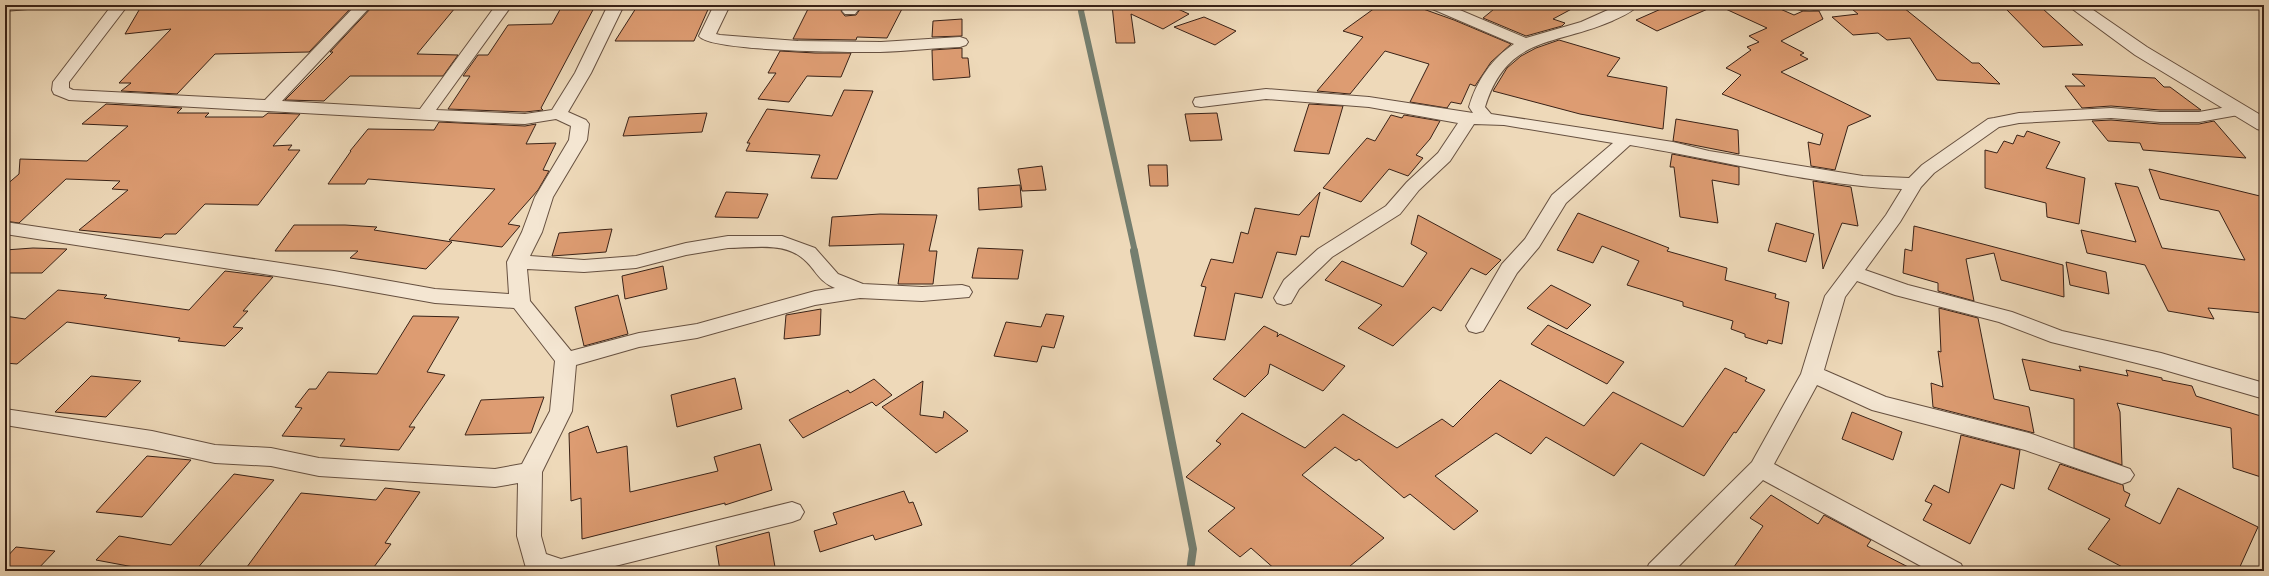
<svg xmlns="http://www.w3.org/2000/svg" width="2269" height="576" font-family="'Gentium Book Plus',serif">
	<rect width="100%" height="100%" fill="#eed9b9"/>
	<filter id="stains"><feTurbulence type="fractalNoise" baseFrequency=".005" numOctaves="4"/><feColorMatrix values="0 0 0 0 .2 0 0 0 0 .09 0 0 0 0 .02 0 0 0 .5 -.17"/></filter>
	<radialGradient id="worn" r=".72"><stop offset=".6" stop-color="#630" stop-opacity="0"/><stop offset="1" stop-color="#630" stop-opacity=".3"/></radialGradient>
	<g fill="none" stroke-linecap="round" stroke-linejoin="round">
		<!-- stream-far1 -->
		<path stroke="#747e6f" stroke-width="6" d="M 1083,5 L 1081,11 L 1135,252"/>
		<!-- stream -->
		<path stroke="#747e6f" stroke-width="8" d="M 1134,251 L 1193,549 L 1190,571"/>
	</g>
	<!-- building -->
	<path fill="#dd9c72" stroke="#392217" d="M 142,5 L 352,5 L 350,7 L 352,7 L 309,52 L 215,54 L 177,94 L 121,91 L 131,83 L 119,83 L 171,29 L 125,34 Z
		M 638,5 L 710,5 L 694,41 L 615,41 Z
		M 810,5 L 844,5 L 841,11 L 845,16 L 856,15 L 863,5 L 904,5 L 887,38 L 857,37 L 856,40 L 793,39 Z
		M 1112,5 L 1169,5 L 1189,14 L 1163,29 L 1131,14 L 1135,43 L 1116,43 Z
		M 1379,5 L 1412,5 L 1454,20 L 1511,44 L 1491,62 L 1475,86 L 1470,84 L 1461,104 L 1451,102 L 1447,108 L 1410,102 L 1429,64 L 1385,51 L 1350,94 L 1317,91 L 1363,37 L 1343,31 Z
		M 1499,5 L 1579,5 L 1553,19 L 1565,23 L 1562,26 L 1526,36 L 1483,18 Z
		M 1670,5 L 1771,5 L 1794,15 L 1803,11 L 1819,11 L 1823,19 L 1781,41 L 1804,53 L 1800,55 L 1808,59 L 1781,72 L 1871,116 L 1848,126 L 1835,170 L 1811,166 L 1808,142 L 1820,145 L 1823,134 L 1722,94 L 1741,75 L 1726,68 L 1751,50 L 1747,47 L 1759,42 L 1749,36 L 1767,28 L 1717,5 L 1657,31 L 1636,20 Z
		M 1847,5 L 1892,5 L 1895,8 L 1904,8 L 1972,63 L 1979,63 L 2000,84 L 1937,80 L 1910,38 L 1887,40 L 1878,33 L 1853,35 L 1832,17 L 1858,14 Z
		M 562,6 L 595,6 L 541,108 L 543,110 L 525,112 L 448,109 L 470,76 L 463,76 L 478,55 L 488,55 L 508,25 L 552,24 Z
		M 372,7 L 455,8 L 417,54 L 458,55 L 443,76 L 350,76 L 324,101 L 285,100 L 333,52 L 330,52 Z
		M 2006,9 L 2043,9 L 2083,45 L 2043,47 Z
		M 1204,17 L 1236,31 L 1215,45 L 1174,27 Z
		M 962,19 L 962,36 L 932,37 L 933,21 Z
		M 1559,40 L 1620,58 L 1607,76 L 1667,87 L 1663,129 L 1580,114 L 1493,91 L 1507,68 L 1521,56 L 1536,48 Z
		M 962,48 L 962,58 L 968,58 L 970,77 L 933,80 L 932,50 Z
		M 780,51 L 815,53 L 851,53 L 841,77 L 807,76 L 789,102 L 758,99 L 776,73 L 768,73 Z
		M 2072,74 L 2155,78 L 2164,87 L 2170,87 L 2201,110 L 2160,110 L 2111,106 L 2082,108 L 2065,86 L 2085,86 Z
		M 844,90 L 873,91 L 837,179 L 811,178 L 820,155 L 746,151 L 750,143 L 747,143 L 767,109 L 832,116 Z
		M 106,104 L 182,108 L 177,113 L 209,113 L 205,117 L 263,117 L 268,113 L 300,114 L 273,146 L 292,145 L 288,150 L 300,150 L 258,205 L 205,204 L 176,234 L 165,234 L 161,238 L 79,230 L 128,190 L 112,189 L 120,181 L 66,179 L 19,223 L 5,221 L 5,186 L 19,174 L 20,159 L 87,161 L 128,126 L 82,124 Z
		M 1309,104 L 1343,106 L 1329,154 L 1294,151 Z
		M 707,113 L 702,132 L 623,136 L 629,117 Z
		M 1217,113 L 1222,140 L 1190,141 L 1185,114 Z
		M 1391,115 L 1402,118 L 1404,115 L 1440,121 L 1430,139 L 1416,155 L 1423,158 L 1408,176 L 1389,169 L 1361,202 L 1323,188 L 1367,138 L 1375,141 Z
		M 1676,119 L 1738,130 L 1739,154 L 1673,141 Z
		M 2111,120 L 2160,124 L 2199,124 L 2214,121 L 2246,158 L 2143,150 L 2140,143 L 2108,141 L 2092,121 Z
		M 439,122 L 525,126 L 536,124 L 526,144 L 556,143 L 543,170 L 549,171 L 538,190 L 508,224 L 520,226 L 502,247 L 449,240 L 495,189 L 368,179 L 365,184 L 328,184 L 351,151 L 350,151 L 368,129 L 434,130 Z
		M 2027,131 L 2060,142 L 2046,168 L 2085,178 L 2079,224 L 2047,217 L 2046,203 L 1985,188 L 1985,150 L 1997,153 L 2004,141 L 2013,144 L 2017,135 L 2024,137 Z
		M 1672,154 L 1739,167 L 1739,185 L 1712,180 L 1718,223 L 1680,217 L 1674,167 L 1670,167 Z
		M 1148,165 L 1167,165 L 1168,186 L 1150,186 Z
		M 1042,166 L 1046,190 L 1022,191 L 1018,169 Z
		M 2149,169 L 2264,197 L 2264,313 L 2208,308 L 2214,319 L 2168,311 L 2145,265 L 2087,253 L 2081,230 L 2136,242 L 2115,183 L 2138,187 L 2162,248 L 2245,260 L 2219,211 L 2160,199 Z
		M 1813,181 L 1851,187 L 1858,226 L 1842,223 L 1823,269 Z
		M 1020,185 L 1022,207 L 979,210 L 978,188 Z
		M 726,192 L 768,194 L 758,218 L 715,217 Z
		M 1320,192 L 1309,237 L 1301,236 L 1296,255 L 1277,252 L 1262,298 L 1235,293 L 1225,340 L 1194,336 L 1206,287 L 1201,286 L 1211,259 L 1233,263 L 1241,232 L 1248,234 L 1255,208 L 1299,215 Z
		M 1578,213 L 1669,248 L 1667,251 L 1727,268 L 1725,280 L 1776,294 L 1775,298 L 1789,302 L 1782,344 L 1768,340 L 1767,344 L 1745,337 L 1745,334 L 1731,329 L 1733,321 L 1683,306 L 1683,302 L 1627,285 L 1639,261 L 1602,246 L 1593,263 L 1557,250 Z
		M 880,214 L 937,215 L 929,251 L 937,251 L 933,284 L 898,284 L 904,244 L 829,246 L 832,217 Z
		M 1418,215 L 1501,260 L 1486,275 L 1471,268 L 1441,311 L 1433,307 L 1393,346 L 1358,328 L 1382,305 L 1325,280 L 1342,261 L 1403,287 L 1427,253 L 1411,244 Z
		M 1776,223 L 1814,234 L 1806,262 L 1768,251 Z
		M 294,225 L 345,225 L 377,227 L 374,230 L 452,242 L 426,269 L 350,258 L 358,251 L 275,251 Z
		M 1914,226 L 2063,265 L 2064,297 L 2001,280 L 1994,253 L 1966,259 L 1974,301 L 1938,291 L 1938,283 L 1903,273 L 1905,249 L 1912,251 Z
		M 612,229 L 606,252 L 552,256 L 559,233 Z
		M 33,248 L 67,249 L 42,273 L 5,273 L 5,250 Z
		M 978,248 L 1023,250 L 1018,279 L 972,278 Z
		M 2066,262 L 2106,272 L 2109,294 L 2070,285 Z
		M 663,266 L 667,289 L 625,299 L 622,276 Z
		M 225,271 L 273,277 L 243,311 L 248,311 L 233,327 L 243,328 L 225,346 L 178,341 L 180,338 L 67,322 L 17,364 L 5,363 L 5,316 L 25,319 L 58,290 L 107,295 L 104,298 L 189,310 Z
		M 1551,285 L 1591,305 L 1567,329 L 1527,308 Z
		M 618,295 L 628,334 L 584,346 L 575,307 Z
		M 1939,308 L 1978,318 L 1994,399 L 2029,407 L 2034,433 L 1933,407 L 1931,383 L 1943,387 L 1938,351 L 1941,352 Z
		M 821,309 L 820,335 L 784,339 L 786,315 Z
		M 1046,314 L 1064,316 L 1054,348 L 1042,346 L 1037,362 L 994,356 L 1006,322 L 1041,327 Z
		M 413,316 L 459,317 L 427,372 L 445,375 L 409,427 L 415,427 L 399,450 L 340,446 L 345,439 L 282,436 L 302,408 L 295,407 L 309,389 L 316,389 L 328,372 L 377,374 Z
		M 1548,325 L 1624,362 L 1607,384 L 1531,344 Z
		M 1264,326 L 1278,333 L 1277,337 L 1280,334 L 1345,366 L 1323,391 L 1270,364 L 1268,374 L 1245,397 L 1213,379 Z
		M 2022,359 L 2081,371 L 2079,366 L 2128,376 L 2126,370 L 2162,378 L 2162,380 L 2192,386 L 2196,396 L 2264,417 L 2264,478 L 2233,468 L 2231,428 L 2117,403 L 2120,412 L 2122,465 L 2074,448 L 2074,399 L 2030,390 Z
		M 1725,368 L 1747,378 L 1745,381 L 1765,390 L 1736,433 L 1734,432 L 1704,476 L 1641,443 L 1614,476 L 1546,437 L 1531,454 L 1496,433 L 1435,476 L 1478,511 L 1454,530 L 1410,494 L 1404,498 L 1359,459 L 1356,461 L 1335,447 L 1302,475 L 1384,538 L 1344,571 L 1277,571 L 1251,548 L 1240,557 L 1208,531 L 1235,508 L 1186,477 L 1221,444 L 1216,441 L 1242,413 L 1305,448 L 1343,414 L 1397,448 L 1442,419 L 1453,427 L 1500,380 L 1584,426 L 1613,392 L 1683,427 Z
		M 91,376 L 141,381 L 106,417 L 55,412 Z
		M 735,378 L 742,409 L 677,427 L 671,395 Z
		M 874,379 L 892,395 L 876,406 L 872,402 L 803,438 L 789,420 L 848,390 L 850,393 Z
		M 923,381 L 920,415 L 943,418 L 944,411 L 968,431 L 936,453 L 882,407 Z
		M 544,397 L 531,433 L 465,435 L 481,400 Z
		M 1852,412 L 1902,432 L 1893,460 L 1842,439 Z
		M 588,426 L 597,453 L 627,446 L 630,492 L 718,471 L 714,457 L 760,444 L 772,490 L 725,505 L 725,503 L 582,539 L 581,498 L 571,501 L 569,433 Z
		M 1961,435 L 2020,450 L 2014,489 L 2001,484 L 1970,544 L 1923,520 L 1932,504 L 1925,501 L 1934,485 L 1949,493 Z
		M 147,456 L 191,460 L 142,517 L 96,512 Z
		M 2060,464 L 2123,485 L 2124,491 L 2130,494 L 2125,506 L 2160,524 L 2178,488 L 2258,527 L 2238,571 L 2130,571 L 2088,549 L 2110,519 L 2048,489 Z
		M 234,474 L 274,480 L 195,571 L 155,571 L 96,560 L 119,536 L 171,545 Z
		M 385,488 L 420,492 L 385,543 L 391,544 L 371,571 L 244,571 L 301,493 L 376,500 Z
		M 904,491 L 909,503 L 913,502 L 922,525 L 875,540 L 873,535 L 820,552 L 814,531 L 837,524 L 833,513 Z
		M 1771,495 L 1818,524 L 1824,515 L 1871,540 L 1867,546 L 1916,571 L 1731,571 L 1763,526 L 1750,518 Z
		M 769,532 L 775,567 L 761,571 L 720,571 L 716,546 Z
		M 16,547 L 55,551 L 36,571 L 5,571 L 5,559 Z"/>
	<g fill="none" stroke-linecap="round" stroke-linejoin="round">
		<!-- minor casing -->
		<g stroke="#665040" stroke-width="2">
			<path id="minor" d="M 5,5 L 42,5 L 39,8 L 5,11 Z
				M 112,5 L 128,5 L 69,82 L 69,88 L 73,90 L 265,100 L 356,5 L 372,5 L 282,101 L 420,109 L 496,5 L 512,5 L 436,110 L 525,114 L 552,110 L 575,73 L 608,5 L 624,5 L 591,73 L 568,112 L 586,120 L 589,124 L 587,140 L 553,197 L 542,232 L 530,256 L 584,260 L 636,256 L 686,243 L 728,236 L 782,236 L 815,248 L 838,274 L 863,284 L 922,287 L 962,285 L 969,287 L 972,292 L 969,297 L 922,301 L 860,298 L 815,305 L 697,338 L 639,347 L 576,365 L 572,411 L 542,472 L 541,536 L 546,554 L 561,559 L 792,502 L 800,505 L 804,512 L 800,519 L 792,522 L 595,571 L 534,571 L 526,568 L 517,536 L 518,483 L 495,487 L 319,476 L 271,466 L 215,463 L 152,449 L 5,425 L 5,409 L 152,431 L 215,445 L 271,448 L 319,458 L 495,469 L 522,464 L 550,411 L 555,361 L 514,308 L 435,303 L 334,285 L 5,234 L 5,222 L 334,271 L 435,289 L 509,294 L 507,262 L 522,232 L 535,197 L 569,140 L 571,126 L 556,119 L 525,124 L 465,122 L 69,100 L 54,94 L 52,90 L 53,82 ZM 728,248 C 750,248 782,242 801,257 C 815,267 817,281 835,288 L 815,291 L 697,324 L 639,333 L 571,351 L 530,301 L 527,269 L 584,272 L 636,268 L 686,255 Z
				M 714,5 L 730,5 L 716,34 L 720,35 L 798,41 L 881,42 L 960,37 L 966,39 L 968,42 L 966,45 L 960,47 C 934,48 907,51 880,52 C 855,52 710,52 699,36 Z
				M 846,5 L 862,5 L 855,14 L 845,14 L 842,11 Z
				M 1427,5 L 1448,5 L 1526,38 L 1581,22 L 1619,5 L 1638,5 C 1632,13 1620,17 1612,21 C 1555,46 1507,35 1485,107 L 1491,114 L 1673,142 L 1709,151 L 1863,176 L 1909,178 L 1922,165 L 1988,119 L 1994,118 L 2019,113 L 2111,108 L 2160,112 L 2199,112 L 2238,105 L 2244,106 L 2246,110 L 2244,114 L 2199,122 L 2160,122 L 2111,118 L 2019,123 L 1999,127 L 1934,173 L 1921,187 L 1900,222 L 1865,270 L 1908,285 L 2012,312 L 2062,331 L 2161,353 L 2264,383 L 2264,397 L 2261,398 L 2161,369 L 2051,342 L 1999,322 L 1895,295 L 1857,281 L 1845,297 L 1824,370 L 1886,397 L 2029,433 L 2130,469 L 2134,475 L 2130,481 L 2122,484 L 2025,450 L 1872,410 L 1817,385 L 1774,464 L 1961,564 L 1964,571 L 1930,571 L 1763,480 L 1674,571 L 1646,571 L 1649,564 L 1752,462 L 1801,374 L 1825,296 L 1886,215 L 1902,189 C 1810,185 1721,160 1630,145 L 1566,203 L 1539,247 L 1517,273 L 1483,331 L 1476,333 L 1469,331 L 1466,326 L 1502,264 L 1525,239 L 1552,195 L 1613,143 L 1504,125 L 1474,124 L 1450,161 L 1419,190 L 1400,214 L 1332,257 L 1299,289 L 1291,303 L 1284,305 L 1277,303 L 1274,298 L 1284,280 L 1318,249 L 1386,206 L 1407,182 L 1438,153 L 1458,123 L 1369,107 L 1266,99 L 1201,107 L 1195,106 L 1193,102 L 1195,98 L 1201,97 L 1266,89 L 1369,97 L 1473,113 L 1469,107 C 1476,82 1492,58 1514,44 L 1430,8 Z
				M 1790,5 L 1829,5 L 1826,8 C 1816,11 1803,11 1793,8 Z"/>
		</g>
		<!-- tertiary casing -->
		<g stroke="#665040" stroke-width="2">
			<path id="tertiary" d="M 2067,5 L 2086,5 L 2147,47 L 2264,117 L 2264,131 L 2257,129 L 2135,55 Z"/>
		</g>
		<!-- minor -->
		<use href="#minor" fill="#f4e6d2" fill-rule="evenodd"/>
		<!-- tertiary -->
		<use href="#tertiary" fill="#f4e6d2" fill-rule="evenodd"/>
	</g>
	<!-- margin -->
	<rect width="2269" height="576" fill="none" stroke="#eed9b9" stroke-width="20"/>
	<rect x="6" y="6" width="2257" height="564" fill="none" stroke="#392217" stroke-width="2"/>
	<rect x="10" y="10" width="2249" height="556" fill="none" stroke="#392217"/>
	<rect width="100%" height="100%" filter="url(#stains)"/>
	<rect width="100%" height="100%" fill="url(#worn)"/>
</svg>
